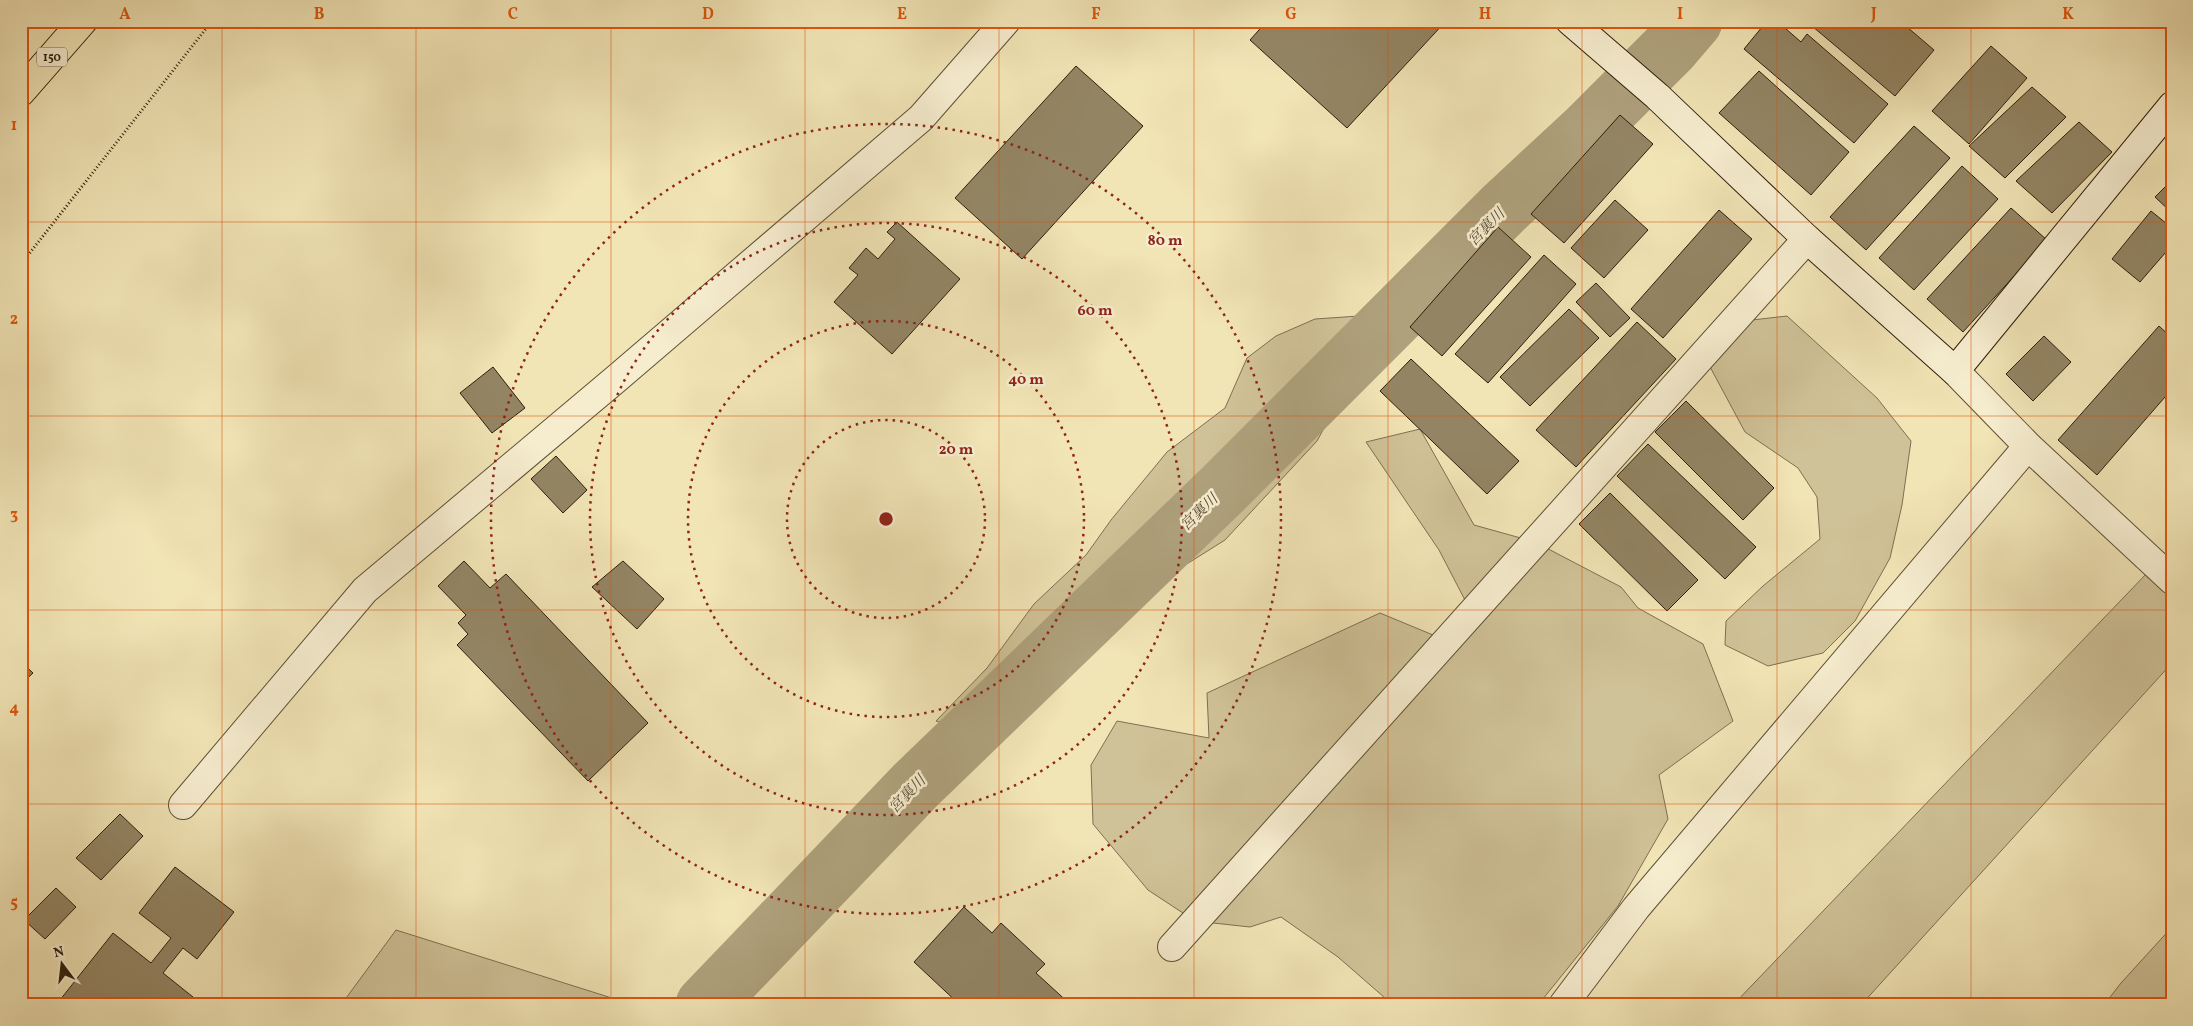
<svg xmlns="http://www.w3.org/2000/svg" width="2193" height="1026" font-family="Vollkorn,'Noto Serif JP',serif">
	<rect width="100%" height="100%" fill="#f1e4b5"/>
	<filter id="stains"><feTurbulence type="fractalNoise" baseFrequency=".004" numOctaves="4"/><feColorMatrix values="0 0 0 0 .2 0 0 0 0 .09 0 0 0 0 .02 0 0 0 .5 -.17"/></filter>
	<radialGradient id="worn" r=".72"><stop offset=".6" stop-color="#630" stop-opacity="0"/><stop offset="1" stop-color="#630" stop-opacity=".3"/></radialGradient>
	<!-- green -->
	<path fill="#d0c298" stroke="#7e7052" d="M 1359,316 L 1354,373 L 1317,441 L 1225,540 L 1104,616 L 1001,741 L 936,721 L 987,668 L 1034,604 L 1086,555 L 1111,520 L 1167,452 L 1225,408 L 1247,358 L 1276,336 L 1315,319 Z
		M 1787,316 L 1877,398 L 1911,441 L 1902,505 L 1890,558 L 1855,621 L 1823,653 L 1768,666 L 1725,645 L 1726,621 L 1763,586 L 1820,539 L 1817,497 L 1798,468 L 1745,432 L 1709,365 L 1752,320 Z
		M 1420,429 L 1474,525 L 1535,542 L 1621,587 L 1638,608 L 1703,644 L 1733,721 L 1659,775 L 1668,819 L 1618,906 L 1538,1005 L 1393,1005 L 1338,957 L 1281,917 L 1250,927 L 1195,921 L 1148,890 L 1093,824 L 1091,765 L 1117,721 L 1209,738 L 1207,693 L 1380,613 L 1433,635 L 1467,604 L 1439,550 L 1366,442 Z
		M 2172,547 L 2172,663 L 1861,1005 L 1733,1005 Z
		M 2172,927 L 2172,1005 L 2104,1005 L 2121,983 Z
		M 396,930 L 634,1005 L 341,1005 Z"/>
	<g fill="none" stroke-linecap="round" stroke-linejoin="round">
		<!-- river -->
		<path stroke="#aea17c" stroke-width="59" d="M 705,1005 L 916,785 L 1224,488 L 1504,208 L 1588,130 L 1669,49 L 1693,21"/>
	</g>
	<!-- building -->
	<path fill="#938564" stroke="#2d1e0c" d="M 1267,21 L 1446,21 L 1347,128 L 1250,40 Z
		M 1767,21 L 1777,21 L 1801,42 L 1807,34 L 1888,104 L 1854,143 L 1744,49 Z
		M 1806,21 L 1900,21 L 1934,50 L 1895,96 Z
		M 1991,46 L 2027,78 L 1969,144 L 1932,111 Z
		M 1076,66 L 1143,126 L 1022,259 L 955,198 Z
		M 1759,71 L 1849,152 L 1811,195 L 1719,113 Z
		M 2032,87 L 2066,117 L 2005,178 L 1969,146 Z
		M 1620,115 L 1653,144 L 1564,243 L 1531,214 Z
		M 2079,122 L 2112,152 L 2052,213 L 2016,181 Z
		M 1914,126 L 1950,158 L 1866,250 L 1830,217 Z
		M 1962,166 L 1998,199 L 1914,290 L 1879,258 Z
		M 2172,180 L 2172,213 L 2155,197 Z
		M 1615,200 L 1648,230 L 1604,278 L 1571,248 Z
		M 2011,208 L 2047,240 L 1963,332 L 1927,299 Z
		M 1719,210 L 1752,239 L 1663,338 L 1631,309 Z
		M 2151,211 L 2172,228 L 2172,245 L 2140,282 L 2112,259 Z
		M 897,222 L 960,279 L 892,354 L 834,302 L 858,275 L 849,268 L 866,248 L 878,259 L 895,239 L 887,232 Z
		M 1498,227 L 1531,257 L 1442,356 L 1410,327 Z
		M 1544,255 L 1576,284 L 1488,383 L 1455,354 Z
		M 1596,283 L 1630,318 L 1610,337 L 1576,302 Z
		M 1569,309 L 1599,338 L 1530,406 L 1500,377 Z
		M 1637,322 L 1676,359 L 1576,467 L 1536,430 Z
		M 2159,326 L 2172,338 L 2172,389 L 2097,475 L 2058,440 Z
		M 2044,336 L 2071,362 L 2033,401 L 2006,374 Z
		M 1411,359 L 1519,461 L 1487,494 L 1380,391 Z
		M 493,367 L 525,408 L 492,433 L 460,393 Z
		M 1686,401 L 1774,488 L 1743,520 L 1655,432 Z
		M 1648,444 L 1756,547 L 1725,579 L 1617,476 Z
		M 556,456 L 587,490 L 563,513 L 531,479 Z
		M 1610,493 L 1698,580 L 1667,611 L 1579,524 Z
		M 464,561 L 490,588 L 506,574 L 648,723 L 588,781 L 457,645 L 468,634 L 458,623 L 466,615 L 438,586 Z
		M 623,561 L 664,599 L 637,629 L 592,587 Z
		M 21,662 L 33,673 L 21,684 Z
		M 120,814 L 143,836 L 101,880 L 76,858 Z
		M 175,867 L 234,912 L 197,959 L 183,948 L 163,973 L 203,1005 L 56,1005 L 113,933 L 151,963 L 171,938 L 139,913 Z
		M 56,888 L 76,907 L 45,939 L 24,920 Z
		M 964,907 L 992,933 L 1001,923 L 1045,964 L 1036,973 L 1071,1005 L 960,1005 L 914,962 Z
		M 874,998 L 881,1005 L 868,1005 Z"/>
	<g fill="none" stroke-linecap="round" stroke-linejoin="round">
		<!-- street casing -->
		<g stroke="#5e5036" stroke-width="30">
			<path id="street" d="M 1955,371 L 2028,446 L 2172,580
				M 183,805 L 365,590 L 616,379 L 921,118 L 1006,21
				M 1172,947 L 1807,239
				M 1563,1005 L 1636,908 L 2028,446"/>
		</g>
		<!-- secondary casing -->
		<g stroke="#2d1e0c" stroke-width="30">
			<path id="secondary" d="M 1570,21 L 1657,96 L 1807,239 L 1955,371 L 2172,106"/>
		</g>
		<!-- highway casing -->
		<g stroke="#2d1e0c" stroke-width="30">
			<path id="highway" d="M 21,92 L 83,21"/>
		</g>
		<!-- path -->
		<path stroke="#2d1e0c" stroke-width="3" stroke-dasharray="1 2.5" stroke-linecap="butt" d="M 21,264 L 212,21"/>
		<!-- street -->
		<use href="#street" stroke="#f6edcf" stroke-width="28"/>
		<!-- secondary -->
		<use href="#secondary" stroke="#f6edcf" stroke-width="28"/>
		<!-- highway -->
		<use href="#highway" stroke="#f1e4b5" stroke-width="28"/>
	</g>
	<!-- grid -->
	<path fill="none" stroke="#df560c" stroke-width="1" stroke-opacity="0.55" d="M 222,21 L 222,1005M 416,21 L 416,1005M 611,21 L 611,1005M 805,21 L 805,1005M 999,21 L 999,1005M 1194,21 L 1194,1005M 1388,21 L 1388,1005M 1582,21 L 1582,1005M 1777,21 L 1777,1005M 1971,21 L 1971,1005M 21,222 L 2172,222M 21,416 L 2172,416M 21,610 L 2172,610M 21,804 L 2172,804"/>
	<!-- distance rings -->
	<g fill="none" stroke="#8f2418" stroke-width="2.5" stroke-dasharray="2.5 5">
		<circle cx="886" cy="519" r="99"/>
		<circle cx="886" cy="519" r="198"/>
		<circle cx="886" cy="519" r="296"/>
		<circle cx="886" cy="519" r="395"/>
	</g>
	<g text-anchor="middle" stroke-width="5" stroke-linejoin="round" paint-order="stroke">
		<!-- shield labels -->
		<rect fill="#f6edcf" stroke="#695c46" stroke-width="1" x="37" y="47.5" width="30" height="19" rx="4"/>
		<g font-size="12" font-weight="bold" fill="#2d1e0c">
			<text x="52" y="61">150</text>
		</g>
		<!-- water labels -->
		<g font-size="15" font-style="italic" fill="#5a4c33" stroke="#f6edcf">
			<text transform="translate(1486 227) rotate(-45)" y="5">宮裏川</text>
			<text transform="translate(1199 512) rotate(-44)" y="5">宮裏川</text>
			<text transform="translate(907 794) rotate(-46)" y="5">宮裏川</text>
		</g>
	</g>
	<circle cx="886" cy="519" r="8" fill="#8f2418" stroke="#f6edcf" stroke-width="2.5"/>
	<g font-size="15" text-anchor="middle" font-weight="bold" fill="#8f2418" stroke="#f6edcf" stroke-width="5" stroke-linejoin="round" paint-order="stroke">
		<text x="1165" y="245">80 m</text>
		<text x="1095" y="315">60 m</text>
		<text x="1026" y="384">40 m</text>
		<text x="956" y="454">20 m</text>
	</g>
	<!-- margin -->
	<rect width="2193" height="1026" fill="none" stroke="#f1e4b5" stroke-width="55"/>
	<!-- north arrow -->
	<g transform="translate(62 964) rotate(345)" stroke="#f6edcf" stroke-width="4" paint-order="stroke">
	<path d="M0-4L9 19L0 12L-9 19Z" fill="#2d1e0c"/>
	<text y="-8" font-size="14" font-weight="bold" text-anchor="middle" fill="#2d1e0c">N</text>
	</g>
	<rect x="28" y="28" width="2138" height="970" fill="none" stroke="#df560c" stroke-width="2"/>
	<g font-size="16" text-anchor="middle" font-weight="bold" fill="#df560c">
		<text x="125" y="19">A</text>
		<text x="319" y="19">B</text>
		<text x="513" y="19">C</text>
		<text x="708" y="19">D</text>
		<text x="902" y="19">E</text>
		<text x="1096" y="19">F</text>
		<text x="1291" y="19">G</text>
		<text x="1485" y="19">H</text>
		<text x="1680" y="19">I</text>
		<text x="1874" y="19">J</text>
		<text x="2068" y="19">K</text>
		<text x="14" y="130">1</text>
		<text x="14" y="324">2</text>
		<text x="14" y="519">3</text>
		<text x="14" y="713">4</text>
		<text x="14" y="907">5</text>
	</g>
	<rect width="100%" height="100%" filter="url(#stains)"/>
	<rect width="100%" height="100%" fill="url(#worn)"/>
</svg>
